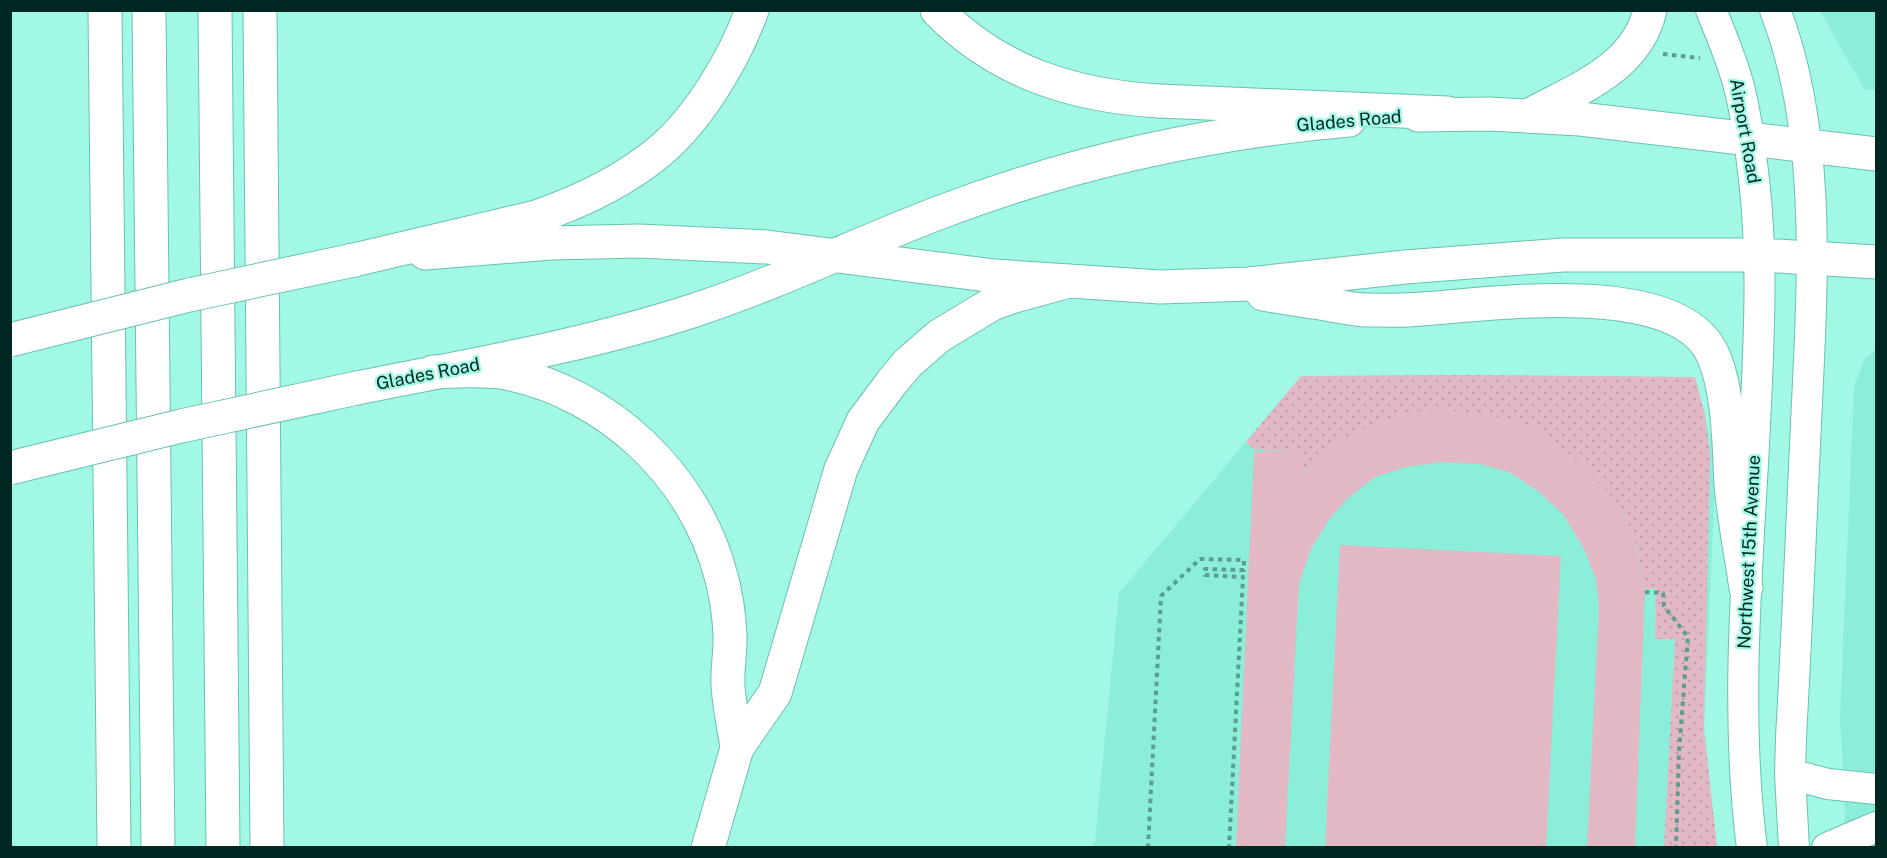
<svg xmlns="http://www.w3.org/2000/svg" width="1887" height="858" font-family="'Public Sans',sans-serif">
	<defs>
		<pattern id="grass-dots" width="8" height="8" patternUnits="userSpaceOnUse" patternTransform="scale(1.5)"><rect width="8" height="8" fill="#e2b8c5"/><path d="M2 2h.1M6 6h.1" fill="none" stroke="#c09ea9" stroke-width="1.8" stroke-linecap="round"/></pattern>
	</defs>
	<rect width="100%" height="100%" fill="#a1f9e5"/>
	<!-- built -->
	<path fill="#8aeed8" d="M 1820,11 L 1876,11 L 1876,90 L 1864,89 Z
		M 1876,350 L 1876,847 L 1844,848 L 1845,810 L 1840,718 L 1854,387 L 1864,360 Z
		M 1465,375 L 1695,377 L 1716,460 L 1704,728 L 1717,847 L 1092,848 L 1095,840 L 1119,593 L 1301,376 Z"/>
	<!-- grass -->
	<path fill="url(#grass-dots)" d="M 1465,375 L 1695,377 L 1705,415 L 1710,455 L 1704,728 L 1717,847 L 1664,847 L 1675,639 L 1655,639 L 1656,589 L 1645,589 L 1637,549 L 1625,516 L 1606,491 L 1584,469 L 1408,412 C 1366,428 1333,441 1300,473 L 1302,451 L 1254,450 L 1246,442 L 1301,376 Z"/>
	<!-- garden -->
	<path fill="#e2b8c5" d="M 1445,410 C 1468,413 1507,416 1527,425 C 1556,438 1613,489 1626,519 C 1636,541 1640,565 1645,589 L 1635,847 L 1587,847 L 1599,606 L 1596,579 L 1584,549 L 1563,514 L 1538,491 L 1509,472 L 1480,464 L 1442,462 L 1406,467 L 1375,477 L 1347,499 L 1328,521 L 1311,549 L 1299,584 L 1285,847 L 1236,847 L 1254,451 L 1302,451 L 1301,473 L 1316,458 L 1343,439 L 1374,425 L 1408,412 Z
		M 1340,545 L 1561,556 L 1546,847 L 1325,847 Z"/>
	<g fill="none" stroke-linecap="round" stroke-linejoin="round">
		<!-- minor casing -->
		<g stroke="#69c1af" stroke-width="32">
			<path id="minor" d="M 1711,10 C 1721,34 1731,58 1738,83 C 1745,109 1749,136 1752,163 C 1764,251 1759,338 1755,426 C 1748,566 1734,708 1752,848
				M 1775,10 C 1824,136 1812,291 1806,424 C 1801,528 1797,633 1791,737 L 1790,774 L 1794,848
				M 1790,774 L 1828,784 L 1876,789
				M 1827,848 L 1876,827"/>
		</g>
		<!-- major casing -->
		<g stroke="#69c1af" stroke-width="35">
			<path id="major" d="M 1418,115 L 1489,114 L 1580,119 L 1876,154
				M 1528,116 C 1575,90 1637,69 1650,10
				M 425,253 L 551,243 L 639,241 L 767,247 L 994,276 L 1160,287 L 1249,284 L 1405,267 L 1563,255 L 1760,255 L 1876,262
				M 1263,294 C 1286,298 1308,301 1331,305 C 1343,307 1355,310 1367,310 C 1385,310 1403,311 1421,309 C 1489,305 1678,276 1713,355 C 1729,391 1729,446 1731,485 C 1734,519 1741,554 1746,588
				M 357,388 C 471,365 585,346 695,310 C 780,282 859,243 941,212 C 1072,162 1210,132 1349,120"/>
		</g>
		<!-- highway casing -->
		<g stroke="#69c1af" stroke-width="35">
			<path id="highway" d="M 105,10 L 114,848
				M 149,10 L 158,848
				M 215,10 L 223,848
				M 260,10 L 267,848
				M 937,10 C 998,73 1075,96 1159,101 L 1448,113
				M 354,260 L 536,217 C 580,202 624,181 660,151 C 699,118 735,58 752,10
				M 433,372 C 457,371 482,369 506,373 C 607,393 695,475 721,576 C 726,594 729,615 730,634 C 731,651 727,668 728,685 C 729,705 734,727 737,748
				M 708,848 L 737,748 L 775,693 L 841,469 L 863,421 L 892,382 L 908,363 L 939,336 L 992,304 L 1011,297 L 1069,281"/>
		</g>
		<!-- path -->
		<path stroke="#5b9d8f" stroke-width="4" stroke-dasharray="4.5 4.5" stroke-linecap="butt" d="M 1663,54 L 1700,58
			M 1645,592 L 1663,593 L 1664,606 L 1688,637 L 1679,751 L 1676,848
			M 1148,848 L 1161,596 L 1200,559 L 1244,560 L 1244,570 L 1205,569 L 1205,575 L 1243,577 L 1229,848"/>
		<!-- minor -->
		<use href="#minor" stroke="#fff" stroke-width="30"/>
		<!-- major -->
		<use href="#major" stroke="#fff" stroke-width="33"/>
		<!-- highway -->
		<use href="#highway" stroke="#fff" stroke-width="33"/>
		<!-- major-bridge casing -->
		<g stroke="#69c1af" stroke-width="35" stroke-linecap="butt">
			<path id="major-bridge" d="M 10,340 L 189,295 L 354,260
				M 10,468 L 181,426 L 357,388"/>
		</g>
		<!-- major-bridge -->
		<use href="#major-bridge" stroke="#fff" stroke-width="33"/>
	</g>
	<g text-anchor="middle" stroke-width="4.5" stroke-linejoin="round" paint-order="stroke">
		<!-- street labels -->
		<g font-size="18" fill="#002721" stroke="#a1f9e5">
			<text transform="translate(1349 121) rotate(-5)" y="6">Glades Road</text>
			<text transform="translate(1745 131) rotate(80)" y="6">Airport Road</text>
			<text transform="translate(428 374) rotate(-11)" y="6">Glades Road</text>
			<text transform="translate(1749 552) rotate(-87)" y="6">Northwest 15th Avenue</text>
		</g>
	</g>
	<!-- border -->
	<rect width="1887" height="858" fill="none" stroke="#002721" stroke-width="24"/>
</svg>
